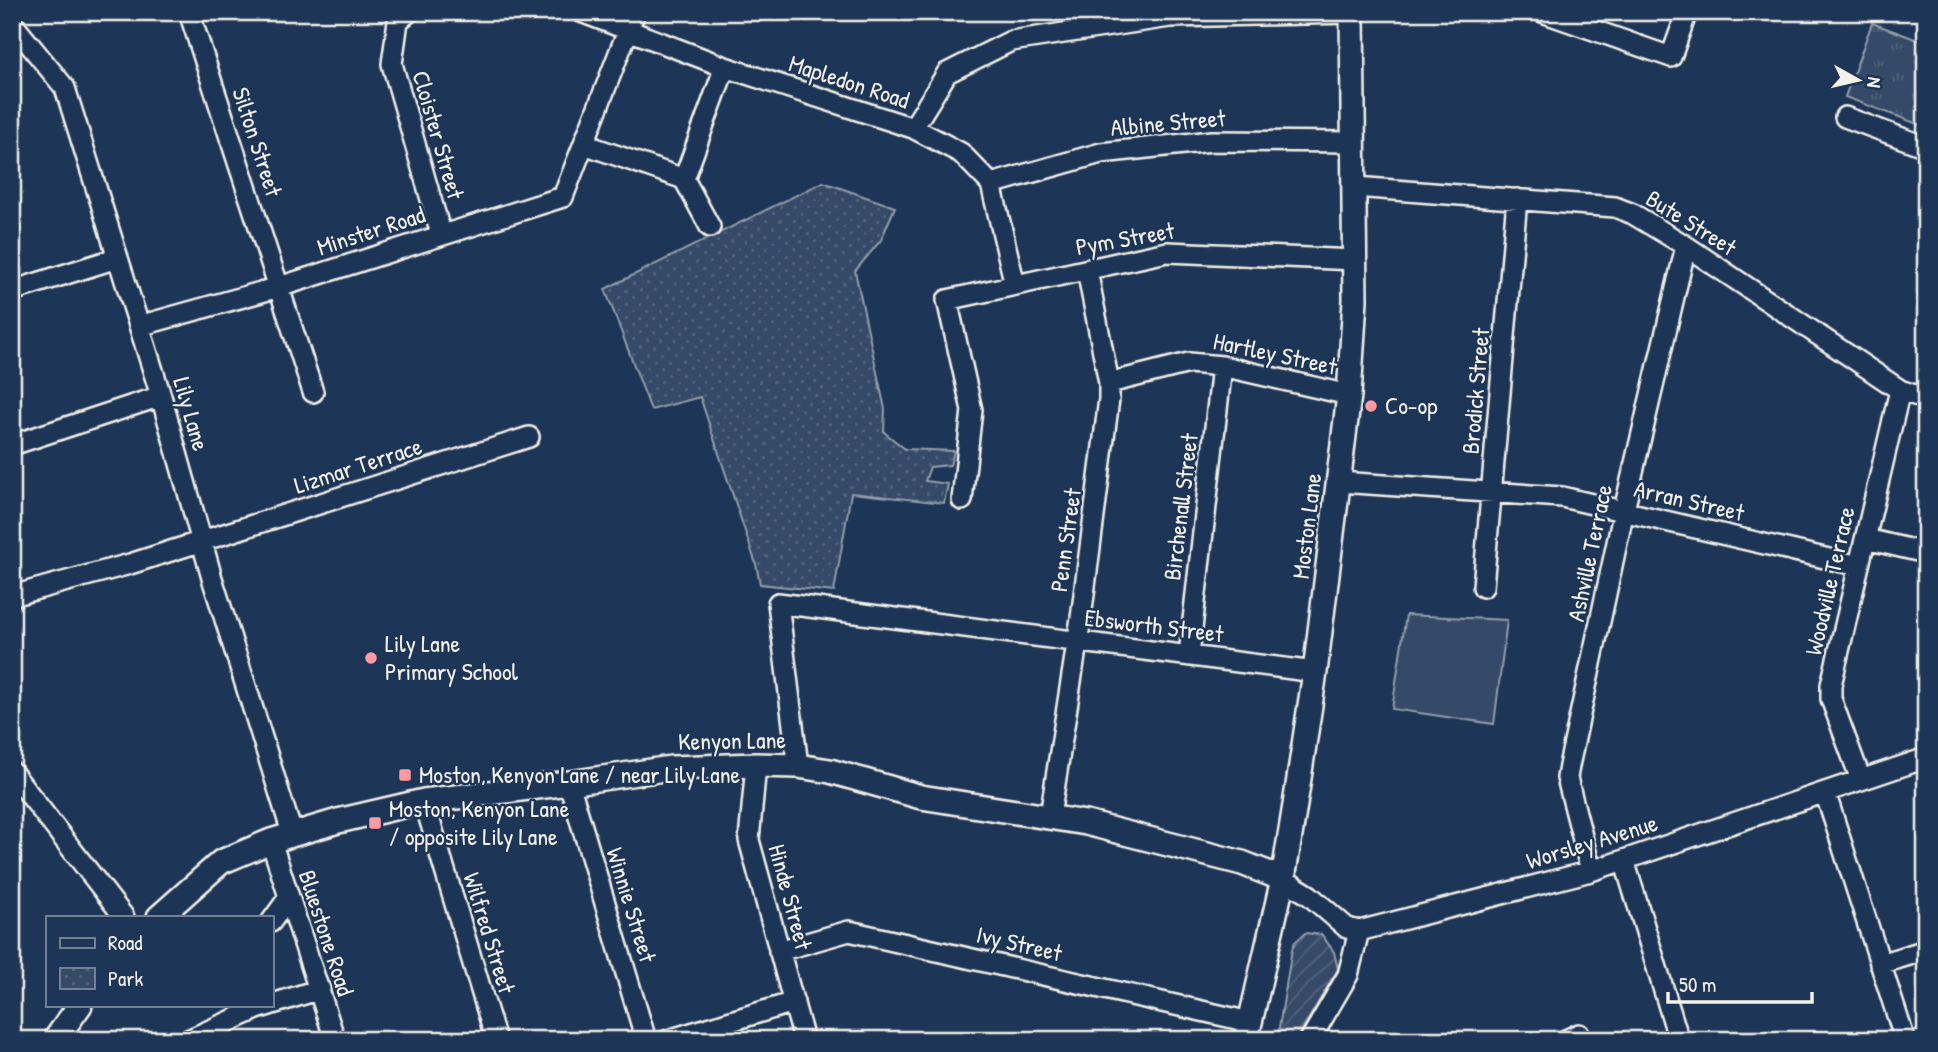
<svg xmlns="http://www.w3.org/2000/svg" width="1938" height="1052" font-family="'Patrick Hand',sans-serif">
	<defs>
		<pattern id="grass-tufts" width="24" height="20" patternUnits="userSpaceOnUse" patternTransform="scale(1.75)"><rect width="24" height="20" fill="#354a67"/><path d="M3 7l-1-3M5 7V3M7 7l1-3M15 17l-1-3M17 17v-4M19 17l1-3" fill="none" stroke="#53657d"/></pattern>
		<pattern id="park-dots" width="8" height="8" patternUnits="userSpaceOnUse" patternTransform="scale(1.75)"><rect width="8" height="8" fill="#354a67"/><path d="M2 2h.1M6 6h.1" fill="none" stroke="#53657d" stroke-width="1.8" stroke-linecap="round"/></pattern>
		<pattern id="garden-furrows" width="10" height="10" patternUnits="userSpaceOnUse" patternTransform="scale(1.75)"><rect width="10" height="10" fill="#354a67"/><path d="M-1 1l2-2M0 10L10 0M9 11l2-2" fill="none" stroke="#53657d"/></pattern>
	</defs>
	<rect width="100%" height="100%" fill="#1d3557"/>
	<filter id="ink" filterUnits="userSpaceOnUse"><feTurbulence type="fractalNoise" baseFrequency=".0143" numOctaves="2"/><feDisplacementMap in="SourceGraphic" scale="14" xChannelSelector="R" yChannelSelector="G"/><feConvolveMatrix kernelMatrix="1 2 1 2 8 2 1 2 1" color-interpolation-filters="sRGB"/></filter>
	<g filter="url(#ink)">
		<!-- grass -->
		<path fill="url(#grass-tufts)" stroke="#949ea8" stroke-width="2" d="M 1872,23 L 1926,43 L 1926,127 L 1845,97 Z"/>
		<!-- park -->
		<path fill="url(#park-dots)" stroke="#949ea8" stroke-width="2" d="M 823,182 L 895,207 L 881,240 L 855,271 L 885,409 L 884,432 L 905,449 L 954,451 L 950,465 L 930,467 L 925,481 L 948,484 L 944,503 L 851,493 L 834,592 L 760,584 L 756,564 L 700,397 L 651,410 L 605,289 Z"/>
		<!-- garden -->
		<path fill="url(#garden-furrows)" stroke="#949ea8" stroke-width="2" d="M 1305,933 L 1322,935 L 1334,952 L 1338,969 L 1296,1040 L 1277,1040 L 1292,949 L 1295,942 Z"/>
		<!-- pitch -->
		<path fill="#354a67" stroke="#949ea8" stroke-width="2" d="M 1406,615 L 1507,620 L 1494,724 L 1392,709 Z"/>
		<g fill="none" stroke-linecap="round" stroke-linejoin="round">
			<!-- minor casing -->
			<g stroke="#f4f1e8" stroke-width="24">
				<path id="minor" d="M 189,12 L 313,392
					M 409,12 L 398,21 L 392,64 L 441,234
					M 581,12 L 725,67 L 913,128 L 961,153 L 991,184 L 1015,285
					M 1542,12 L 1671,57 L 1687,12
					M 12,23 L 65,88 L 161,396 L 212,578 L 292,833
					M 1845,117 L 1926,147
					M 913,128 L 947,73 L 1011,41 L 1170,17 L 1352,13
					M 584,144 L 684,179 L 710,227
					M 684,179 L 725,67
					M 991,184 L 1101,153 L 1212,141 L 1354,142
					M 1355,187 L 1615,207 L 1633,214 L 1686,246 L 1900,390 L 1926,399
					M 12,291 L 117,258
					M 139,326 L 279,287 L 563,197 L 635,12
					M 1109,383 L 1189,363 L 1222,366 L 1349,395
					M 12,445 L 161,396
					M 1339,482 L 1562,497 L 1859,566
					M 962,500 L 972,410 L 947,300 L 1167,252 L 1356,260
					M 1866,539 L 1926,553
					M 1483,587 L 1517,199
					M 12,596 L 130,564 L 529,437
					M 1189,655 L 1222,366
					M 756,765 L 749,840 L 804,1040
					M 798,766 L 778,603 L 1315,672
					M 12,772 L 124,917
					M 1861,780 L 1831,699 L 1831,685 L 1900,390
					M 569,783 L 646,1040
					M 1825,792 L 1905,1040
					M 424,801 L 496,1040
					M 1050,816 L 1081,618 L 1109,399 L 1109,383 L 1087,270
					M 271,841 L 335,1040
					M 1624,860 L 1679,1040
					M 1591,871 L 1567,778 L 1569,766 L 1624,510 L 1686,246
					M 1283,879 L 1309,895 L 1347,928 L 1359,931 L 1591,871 L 1926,758
					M 271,922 L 289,897
					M 779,951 L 849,931 L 1250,1022
					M 1880,964 L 1926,950
					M 188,1040 L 257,1009 L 320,989
					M 668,1040 L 794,1002
					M 1310,1040 L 1348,975 L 1359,931
					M 1566,1040 L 1579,1034"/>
			</g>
			<!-- tertiary casing -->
			<g stroke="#f4f1e8" stroke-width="28">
				<path id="tertiary" d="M 159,917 L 221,862 L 271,841 L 338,821 L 424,801 L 569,783 L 671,768 L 756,765 L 798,766 L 830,771 L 921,797 L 1086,823 L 1242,863 L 1283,879
					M 55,1040 L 80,1005
					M 1246,1040 L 1283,879 L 1295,805 L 1315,672 L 1349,395 L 1355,300 L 1352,12"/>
			</g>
			<!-- minor -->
			<use href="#minor" stroke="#1d3557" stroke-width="19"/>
			<!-- tertiary -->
			<use href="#tertiary" stroke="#1d3557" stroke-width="23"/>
		</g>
	</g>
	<!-- markers -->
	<g fill="#ff9aa2" stroke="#1d3557" stroke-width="2.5">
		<circle cx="1371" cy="406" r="7"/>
		<circle cx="371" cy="658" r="7"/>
		<rect x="398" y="768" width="14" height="14" rx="3.5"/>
		<rect x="368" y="816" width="14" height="14" rx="3.5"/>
	</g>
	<g text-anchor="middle" stroke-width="5" stroke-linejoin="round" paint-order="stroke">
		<!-- street labels -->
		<g font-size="24" fill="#f4f1e8" stroke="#1d3557">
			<text transform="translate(849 82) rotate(18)" y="8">Mapledon Road</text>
			<text transform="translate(1168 123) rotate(-5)" y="8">Albine Street</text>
			<text transform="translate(438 135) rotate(74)" y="8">Cloister Street</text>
			<text transform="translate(257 142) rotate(72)" y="8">Silton Street</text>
			<text transform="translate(1691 223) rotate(32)" y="8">Bute Street</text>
			<text transform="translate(371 231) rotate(-18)" y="8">Minster Road</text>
			<text transform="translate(1125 239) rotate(-10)" y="8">Pym Street</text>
			<text transform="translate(1275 354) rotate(12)" y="8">Hartley Street</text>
			<text transform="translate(1476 391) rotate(-85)" y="8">Brodick Street</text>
			<text transform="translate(191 414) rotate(74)" y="8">Lily Lane</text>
			<text transform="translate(358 466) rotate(-18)" y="8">Lizmar Terrace</text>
			<text transform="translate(1689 501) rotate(13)" y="8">Arran Street</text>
			<text transform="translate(1181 507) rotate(-83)" y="8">Birchenall Street</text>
			<text transform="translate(1307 526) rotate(-83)" y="8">Moston Lane</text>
			<text transform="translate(1066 540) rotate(-82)" y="8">Penn Street</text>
			<text transform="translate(1590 553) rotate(-78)" y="8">Ashville Terrace</text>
			<text transform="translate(1830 581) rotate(-77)" y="8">Woodville Terrace</text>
			<text transform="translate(1154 626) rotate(7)" y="8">Ebsworth Street</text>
			<text transform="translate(732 741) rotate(-1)" y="8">Kenyon Lane</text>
			<text transform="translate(1592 842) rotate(-17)" y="8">Worsley Avenue</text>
			<text transform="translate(790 897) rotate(75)" y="8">Hinde Street</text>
			<text transform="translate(631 905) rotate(73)" y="8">Winnie Street</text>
			<text transform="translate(326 933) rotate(72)" y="8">Bluestone Road</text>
			<text transform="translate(489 933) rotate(73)" y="8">Wilfred Street</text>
			<text transform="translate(1019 944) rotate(13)" y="8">Ivy Street</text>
		</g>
		<!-- poi labels -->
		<g font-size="24" fill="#f4f1e8" stroke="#1d3557" text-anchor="start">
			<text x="1385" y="414">Co-op</text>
			<text x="385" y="652">Lily Lane<tspan x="385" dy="28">Primary School</tspan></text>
			<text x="419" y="783">Moston, Kenyon Lane / near Lily Lane</text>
			<text x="389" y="817">Moston, Kenyon Lane<tspan x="389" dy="28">/ opposite Lily Lane</tspan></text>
		</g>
	</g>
	<!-- margin -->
	<rect width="1938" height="1052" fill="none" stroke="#1d3557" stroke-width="42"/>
	<rect x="21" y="21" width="1896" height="1010" fill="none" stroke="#f4f1e8" stroke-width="2.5" filter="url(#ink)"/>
	<!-- legend -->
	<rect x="46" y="916" width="228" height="91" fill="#1d3557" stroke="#738091" stroke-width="2"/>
	<rect x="60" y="938" width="35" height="10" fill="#1d3557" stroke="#738091" stroke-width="2"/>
	<text x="108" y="950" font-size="21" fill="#f4f1e8">Road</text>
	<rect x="60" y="968" width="35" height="21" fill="url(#park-dots)" stroke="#738091" stroke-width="2"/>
	<text x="108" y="986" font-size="21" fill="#f4f1e8">Park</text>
	<!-- north arrow -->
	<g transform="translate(1858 80) rotate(98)" stroke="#1d3557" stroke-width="5" paint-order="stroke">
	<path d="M0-5L12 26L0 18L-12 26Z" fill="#f4f1e8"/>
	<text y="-10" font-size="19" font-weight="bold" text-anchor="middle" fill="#f4f1e8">N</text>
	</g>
	<!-- scale -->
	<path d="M1668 992v10h144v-10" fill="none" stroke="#f4f1e8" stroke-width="3.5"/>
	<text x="1679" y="992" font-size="21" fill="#f4f1e8" stroke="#1d3557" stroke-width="5" paint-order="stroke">50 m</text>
</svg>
